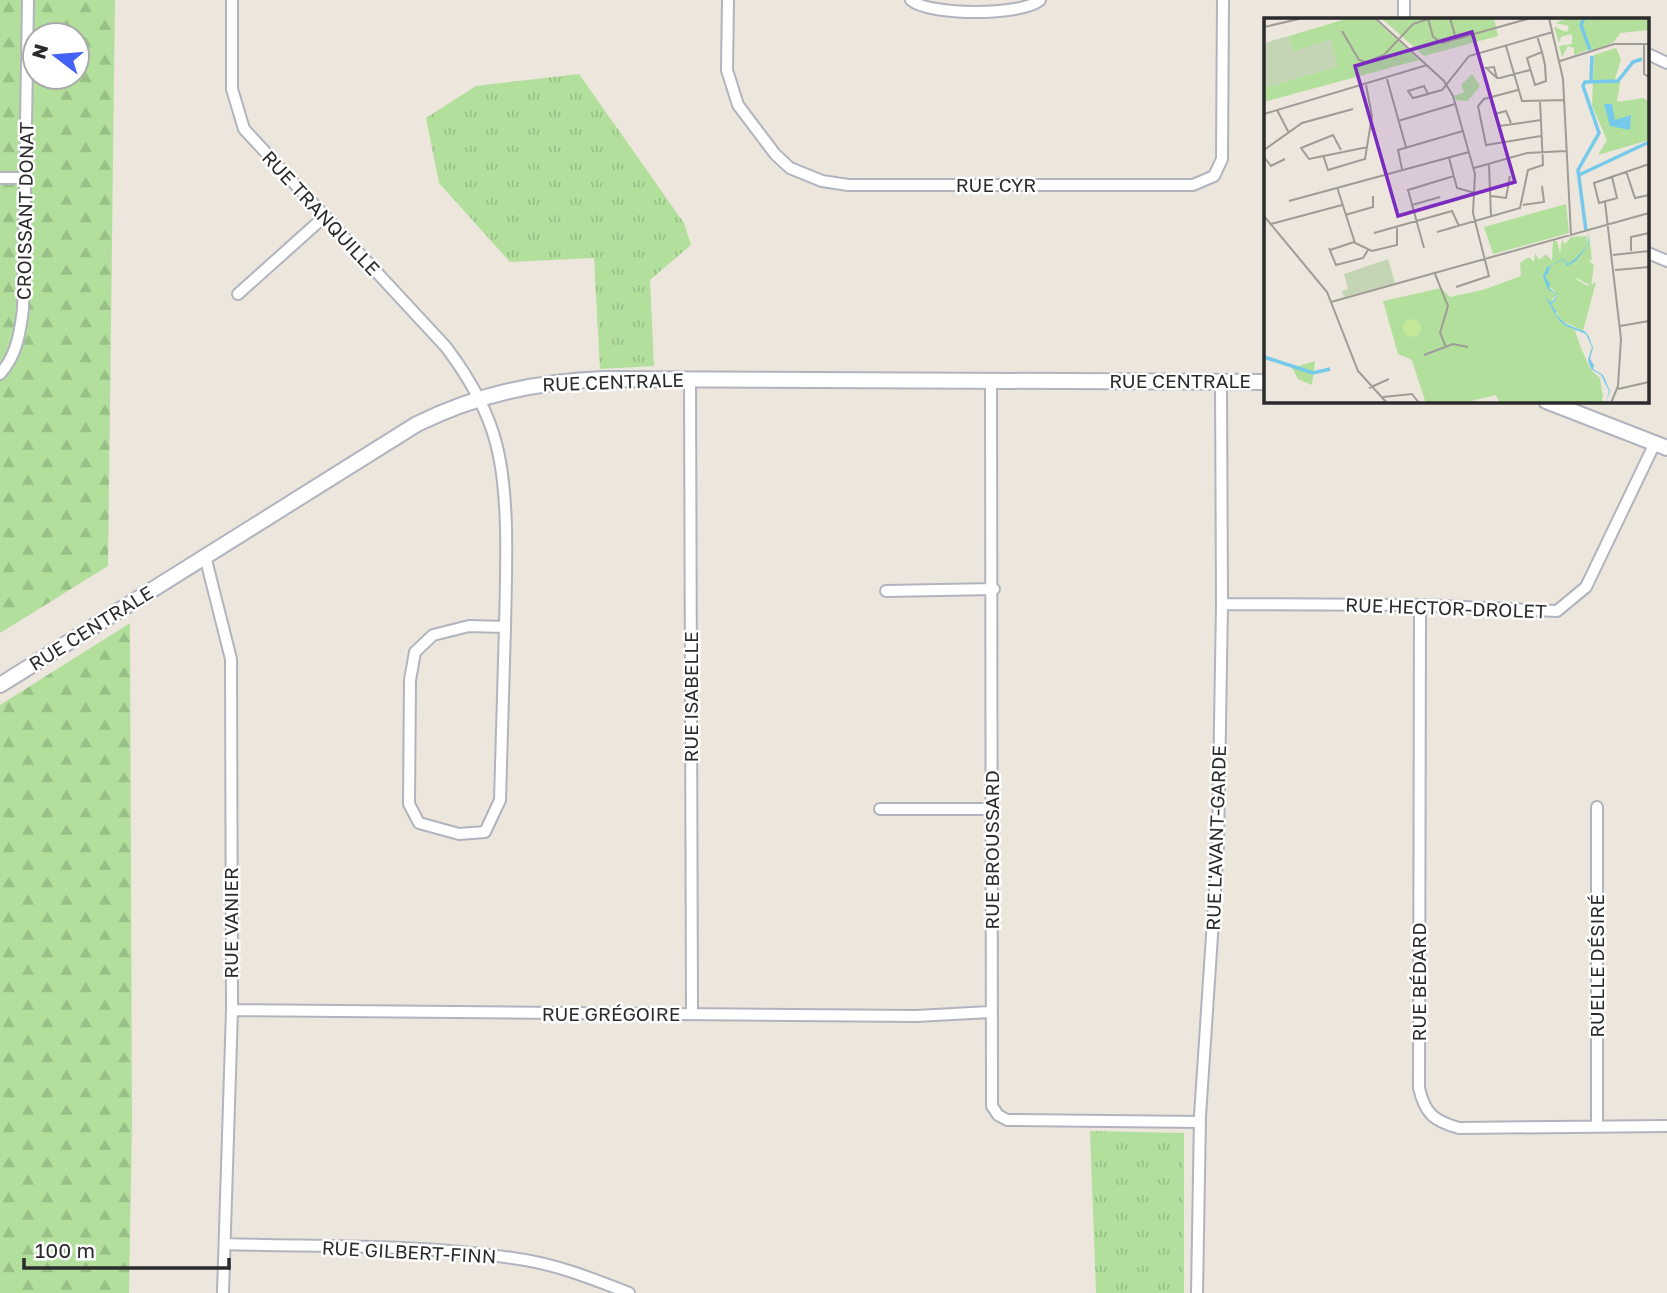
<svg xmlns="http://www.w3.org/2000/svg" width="1667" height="1293" font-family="'Golos Text',sans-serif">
	<defs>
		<pattern id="grass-tufts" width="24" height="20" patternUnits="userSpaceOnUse" patternTransform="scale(1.75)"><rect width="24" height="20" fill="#b2e09c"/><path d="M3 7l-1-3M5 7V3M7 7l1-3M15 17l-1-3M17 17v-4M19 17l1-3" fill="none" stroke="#99c087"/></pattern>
		<pattern id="forest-firs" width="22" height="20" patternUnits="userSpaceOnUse" patternTransform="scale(1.75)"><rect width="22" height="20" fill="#b2e09c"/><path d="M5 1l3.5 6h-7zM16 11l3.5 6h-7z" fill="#99c087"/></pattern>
	</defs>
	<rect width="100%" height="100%" fill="#ece6dd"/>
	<!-- grass -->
	<path fill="url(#grass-tufts)" d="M 579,74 L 684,223 L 691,245 L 650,280 L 654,366 L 600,369 L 594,258 L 510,262 L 439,183 L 426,118 L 476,86 Z
		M 1090,1131 L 1184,1133 L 1184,1293 L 1096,1293 Z"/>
	<!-- forest -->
	<path fill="url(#forest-firs)" fill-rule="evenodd" d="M 0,0 L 115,0 L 108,566 L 0,633 ZM 35,35 L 77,35 L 77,77 L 35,77 Z
		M 130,623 L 132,1121 L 129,1293 L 0,1293 L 0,705 Z"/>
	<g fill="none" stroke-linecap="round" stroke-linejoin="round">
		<!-- minor casing -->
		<g stroke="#b1b4be" stroke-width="14">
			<path id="minor" d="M 232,0 L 232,89 L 244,129 L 446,347 C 467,375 487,408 496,443 C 510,495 506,572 505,627 L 500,800 L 485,832 L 459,834 L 419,823 L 409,804 L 410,680 L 415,652 L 433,635 L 469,626 L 505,627
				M 728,0 L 727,70 L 738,105 L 775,154 L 790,168 L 822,181 L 848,185 L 1193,185 L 1214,176 L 1222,159 L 1223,0
				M 911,0 C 929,16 1022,16 1040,0
				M 1404,19 L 1404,0
				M 1648,54 L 1667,63
				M 0,178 L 25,178
				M 1648,253 L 1667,261
				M 238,294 L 324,217
				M 0,374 C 17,355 20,333 23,309 L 28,0
				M 690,379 L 692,1014
				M 991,380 L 992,1106 L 998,1115 L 1007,1120 L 1200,1122
				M 205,556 L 231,659 L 232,1010 L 223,1293
				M 886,591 L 994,589
				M 1222,604 L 1420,605 L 1557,611 L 1586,587 L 1655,443
				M 1420,605 L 1419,1088 C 1425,1114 1434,1121 1459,1128 L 1667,1126
				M 1597,807 L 1597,1126
				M 880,809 L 994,809
				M 232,1010 L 916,1016 L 990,1012
				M 225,1244 C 320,1247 418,1244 512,1258 C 553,1263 591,1278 629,1293
				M 1197,1293 L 1200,1116 L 1218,845 L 1222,604 L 1221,382"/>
		</g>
		<!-- tertiary casing -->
		<g stroke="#b1b4be" stroke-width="18">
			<path id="tertiary" d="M 1546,401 L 1667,448
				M 0,685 L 417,424 C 478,394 536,382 603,379 L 1266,382"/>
		</g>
		<!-- minor -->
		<use href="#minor" stroke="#fff" stroke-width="10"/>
		<!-- tertiary -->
		<use href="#tertiary" stroke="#fff" stroke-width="14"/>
	</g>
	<g text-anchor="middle" stroke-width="5" stroke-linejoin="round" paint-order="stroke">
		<!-- street labels -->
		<g font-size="19" fill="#2b2b2b" stroke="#fff">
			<text x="996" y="192">RUE CYR</text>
			<text transform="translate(25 211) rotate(-89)" y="7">CROISSANT DONAT</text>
			<text transform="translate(321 213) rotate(47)" y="7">RUE TRANQUILLE</text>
			<text x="1180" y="388">RUE CENTRALE</text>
			<text transform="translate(613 382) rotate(-2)" y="7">RUE CENTRALE</text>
			<text transform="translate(1446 608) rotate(2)" y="7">RUE HECTOR-DROLET</text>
			<text transform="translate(91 628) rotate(-32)" y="7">RUE CENTRALE</text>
			<text transform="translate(691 697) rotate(-90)" y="7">RUE ISABELLE</text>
			<text transform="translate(1216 838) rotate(-88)" y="7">RUE L'AVANT-GARDE</text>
			<text transform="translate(992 850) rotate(-90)" y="7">RUE BROUSSARD</text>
			<text transform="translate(231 923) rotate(-90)" y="7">RUE VANIER</text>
			<text transform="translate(1597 966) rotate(-90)" y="7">RUELLE DÉSIRÉ</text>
			<text transform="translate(1419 982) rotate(-90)" y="7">RUE BÉDARD</text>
			<text x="611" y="1021">RUE GRÉGOIRE</text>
			<text transform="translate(409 1252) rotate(3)" y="7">RUE GILBERT-FINN</text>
		</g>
	</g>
	<!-- overview -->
	<g transform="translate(1264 18)">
		<rect width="385" height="385" fill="#ece6dd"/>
		<path d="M 329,0 L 385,0 L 385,12 L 356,15 L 350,24 L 328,33 L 323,23 ZM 352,30 L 357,41 L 351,61 L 356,64 L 353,84 L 380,80 L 385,84 L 385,122 L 334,137 L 343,122 L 328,88 L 330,37 ZM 208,56 L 216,68 L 204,83 L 192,82 L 190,78 L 200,74 L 197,67 ZM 257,258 L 310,315 L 327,352 L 336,360 L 339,379 L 333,385 L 236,385 L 232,377 L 199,385 L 162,385 L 148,342 L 134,336 L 119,283 L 177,270 L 186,279 L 242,267 Z" fill="#b2e09c"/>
		<path d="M 85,0 L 109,0 L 155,42 L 0,84 L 0,70 L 74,48 L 29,33 L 25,18 ZM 117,0 L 230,0 L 234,18 L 160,38 ZM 306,0 L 329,0 L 323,23 L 329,30 L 310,37 L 310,30 L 304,28 L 298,39 L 295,28 L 308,26 L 308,16 L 297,19 L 295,25 L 290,9 L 303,14 L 305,8 L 291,5 ZM 302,186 L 305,215 L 229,236 L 220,209 ZM 318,238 L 330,247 L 327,268 L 311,259 L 309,251 ZM 257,258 L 274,264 L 293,299 L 311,312 L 318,334 L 313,348 L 333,358 L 331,373 L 315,382 L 308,373 L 299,375 L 297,385 L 236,385 L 232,377 L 212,381 L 203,369 L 195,371 L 197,383 L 162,385 L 148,342 L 174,352 L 179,359 L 195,354 L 207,331 L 215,329 L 222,300 L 243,291 L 234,277 L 218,280 L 216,273 ZM 51,343 L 48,367 L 34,361 L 28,350 Z" fill="#b2e09c"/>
		<path d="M 325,215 L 328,242 L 319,244 L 318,238 L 309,251 L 313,262 L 324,268 L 332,264 L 319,313 L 297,302 L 287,286 L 291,283 L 293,277 L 291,273 L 284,268 L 292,276 L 285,287 L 274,264 L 257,258 L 256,245 L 265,239 L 270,244 L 271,235 L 275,242 L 282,236 L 288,243 L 289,223 L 293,223 L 296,235 L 298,222 L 301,226 L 307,219 L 322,218 L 324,227 ZM 335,368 L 339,385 L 299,385 L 301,377 L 307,374 L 314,382 L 326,379 Z" fill="#b2e09c"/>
		<path d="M 25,18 L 30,33 L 67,21 L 74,48 L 0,70 L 0,25 ZM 124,241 L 131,265 L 80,279 L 78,273 L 84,271 L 80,256 Z" fill="#c4d5b5"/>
		<path d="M139 310a9 9 0 1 1 18 0a9 9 0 1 1-18 0Z" fill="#c5e798"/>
		<path d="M 340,86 L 348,86 L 351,102 L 367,97 L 366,112 L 346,108 ZM 323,214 L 325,226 L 312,243 L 303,248 L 300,242 L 286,248 L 284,256 L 281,258 L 286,266 L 285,271 L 293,275 L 291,283 L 287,286 L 292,293 L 292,297 L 302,306 L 322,314 L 325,319 L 329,330 L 326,341 L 330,347 L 329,351 L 339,357 L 346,373 L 342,385 L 345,373 L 337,357 L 327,351 L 324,342 L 328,329 L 322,316 L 302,308 L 296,303 L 292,298 L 280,276 L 286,284 L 290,282 L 292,275 L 284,272 L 279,258 L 283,249 L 300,241 L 304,246 L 311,241 L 324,227 Z" fill="#75c9ea"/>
		<path fill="none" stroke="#75c9ea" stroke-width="3.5" d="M 320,0 L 317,7 L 326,32M 327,62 L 328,38M 315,157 L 385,124M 322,213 L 314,152 L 335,115 L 319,68 L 321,64 L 354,63 L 369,44 L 378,41M 0,339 L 49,355 L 66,351"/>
		<path fill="none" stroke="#9f9b96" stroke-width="2" d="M 111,0 L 180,63 L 189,78 L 211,156 L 209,195 L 225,258 L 192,269M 164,0 L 169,19 L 178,25 L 267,0M 186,0 L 192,21M 285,0 L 299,61 L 307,217M 0,9 L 39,0M 78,13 L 95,42 L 102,44 L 120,37 L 149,6 L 167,0M 273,18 L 278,34 L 281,47 L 281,48 L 282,63 L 271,67 L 263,40 L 278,34M 380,27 L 380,56 L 385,59M 242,28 L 258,83 L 300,82M 296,43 L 350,26 L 385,26M 233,60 L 230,49 L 222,50 L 233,60 L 236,60 L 266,52M 123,61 L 142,129M 254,72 L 220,81 L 214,88 L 222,127 L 277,118M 164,76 L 160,68 L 144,73 L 149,80 L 164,76 L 167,75 L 178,72 L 205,38 L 289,14M 13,92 L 25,115M 0,96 L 163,47M 134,103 L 191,86M 247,105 L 242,93 L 231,96 L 236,108 L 277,102M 0,132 L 38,105 L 89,91M 77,132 L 69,117 L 37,130 L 45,141 L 104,129M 59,137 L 64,152 L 101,141 L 108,98 L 102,67M 0,139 L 7,148 L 21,141M 185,140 L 193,170 L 211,175M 225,146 L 227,199M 210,150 L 263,135 L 302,133M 138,151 L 134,132 L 199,113M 362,153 L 371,180 L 385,177M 348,159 L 353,180 L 335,185 L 330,165 L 385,146M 73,169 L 91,225 L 108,233 L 133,227 L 133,210M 227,178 L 242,180 L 246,158M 25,183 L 205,134M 341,184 L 357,321 L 354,368 L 347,385M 148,187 L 176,179M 259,187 L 280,184 L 278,168M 81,197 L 109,189 L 109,178M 0,198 L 63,274 L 94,353 L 123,385M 7,206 L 78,187M 173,214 L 256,190 L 264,152 L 279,147 L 276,83M 110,215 L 188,193 L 195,208M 65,230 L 72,247 L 99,240 L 104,232M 160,230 L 144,172 L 190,158M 66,232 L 90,224M 367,233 L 367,219 L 385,215M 349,237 L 385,233M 351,252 L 385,249M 171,256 L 184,288 L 176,315 L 182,329M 67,284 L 385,195M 356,308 L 385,303M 160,337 L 189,326 L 204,329M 105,370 L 125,361M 354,371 L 385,364M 119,379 L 148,376 L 155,385"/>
		<path fill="#7b2cbf" fill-opacity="0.15" stroke="#7b2cbf" stroke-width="3.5" d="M 208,14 L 251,164 L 134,198 L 91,48 Z"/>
		<rect width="385" height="385" fill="none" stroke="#2b2b2b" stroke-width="3.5"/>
	</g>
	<!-- north arrow -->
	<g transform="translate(56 56) rotate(286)"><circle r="33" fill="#ffffff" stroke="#aaaaaa" stroke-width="2"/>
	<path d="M0-5L12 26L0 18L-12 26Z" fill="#4462f3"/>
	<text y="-10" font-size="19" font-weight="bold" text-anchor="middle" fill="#2b2b2b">N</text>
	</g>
	<!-- scale -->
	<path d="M24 1258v10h205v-10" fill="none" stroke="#2b2b2b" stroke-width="3.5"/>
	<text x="35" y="1258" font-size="21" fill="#2b2b2b" stroke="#ffffff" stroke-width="5" paint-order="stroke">100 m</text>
</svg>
